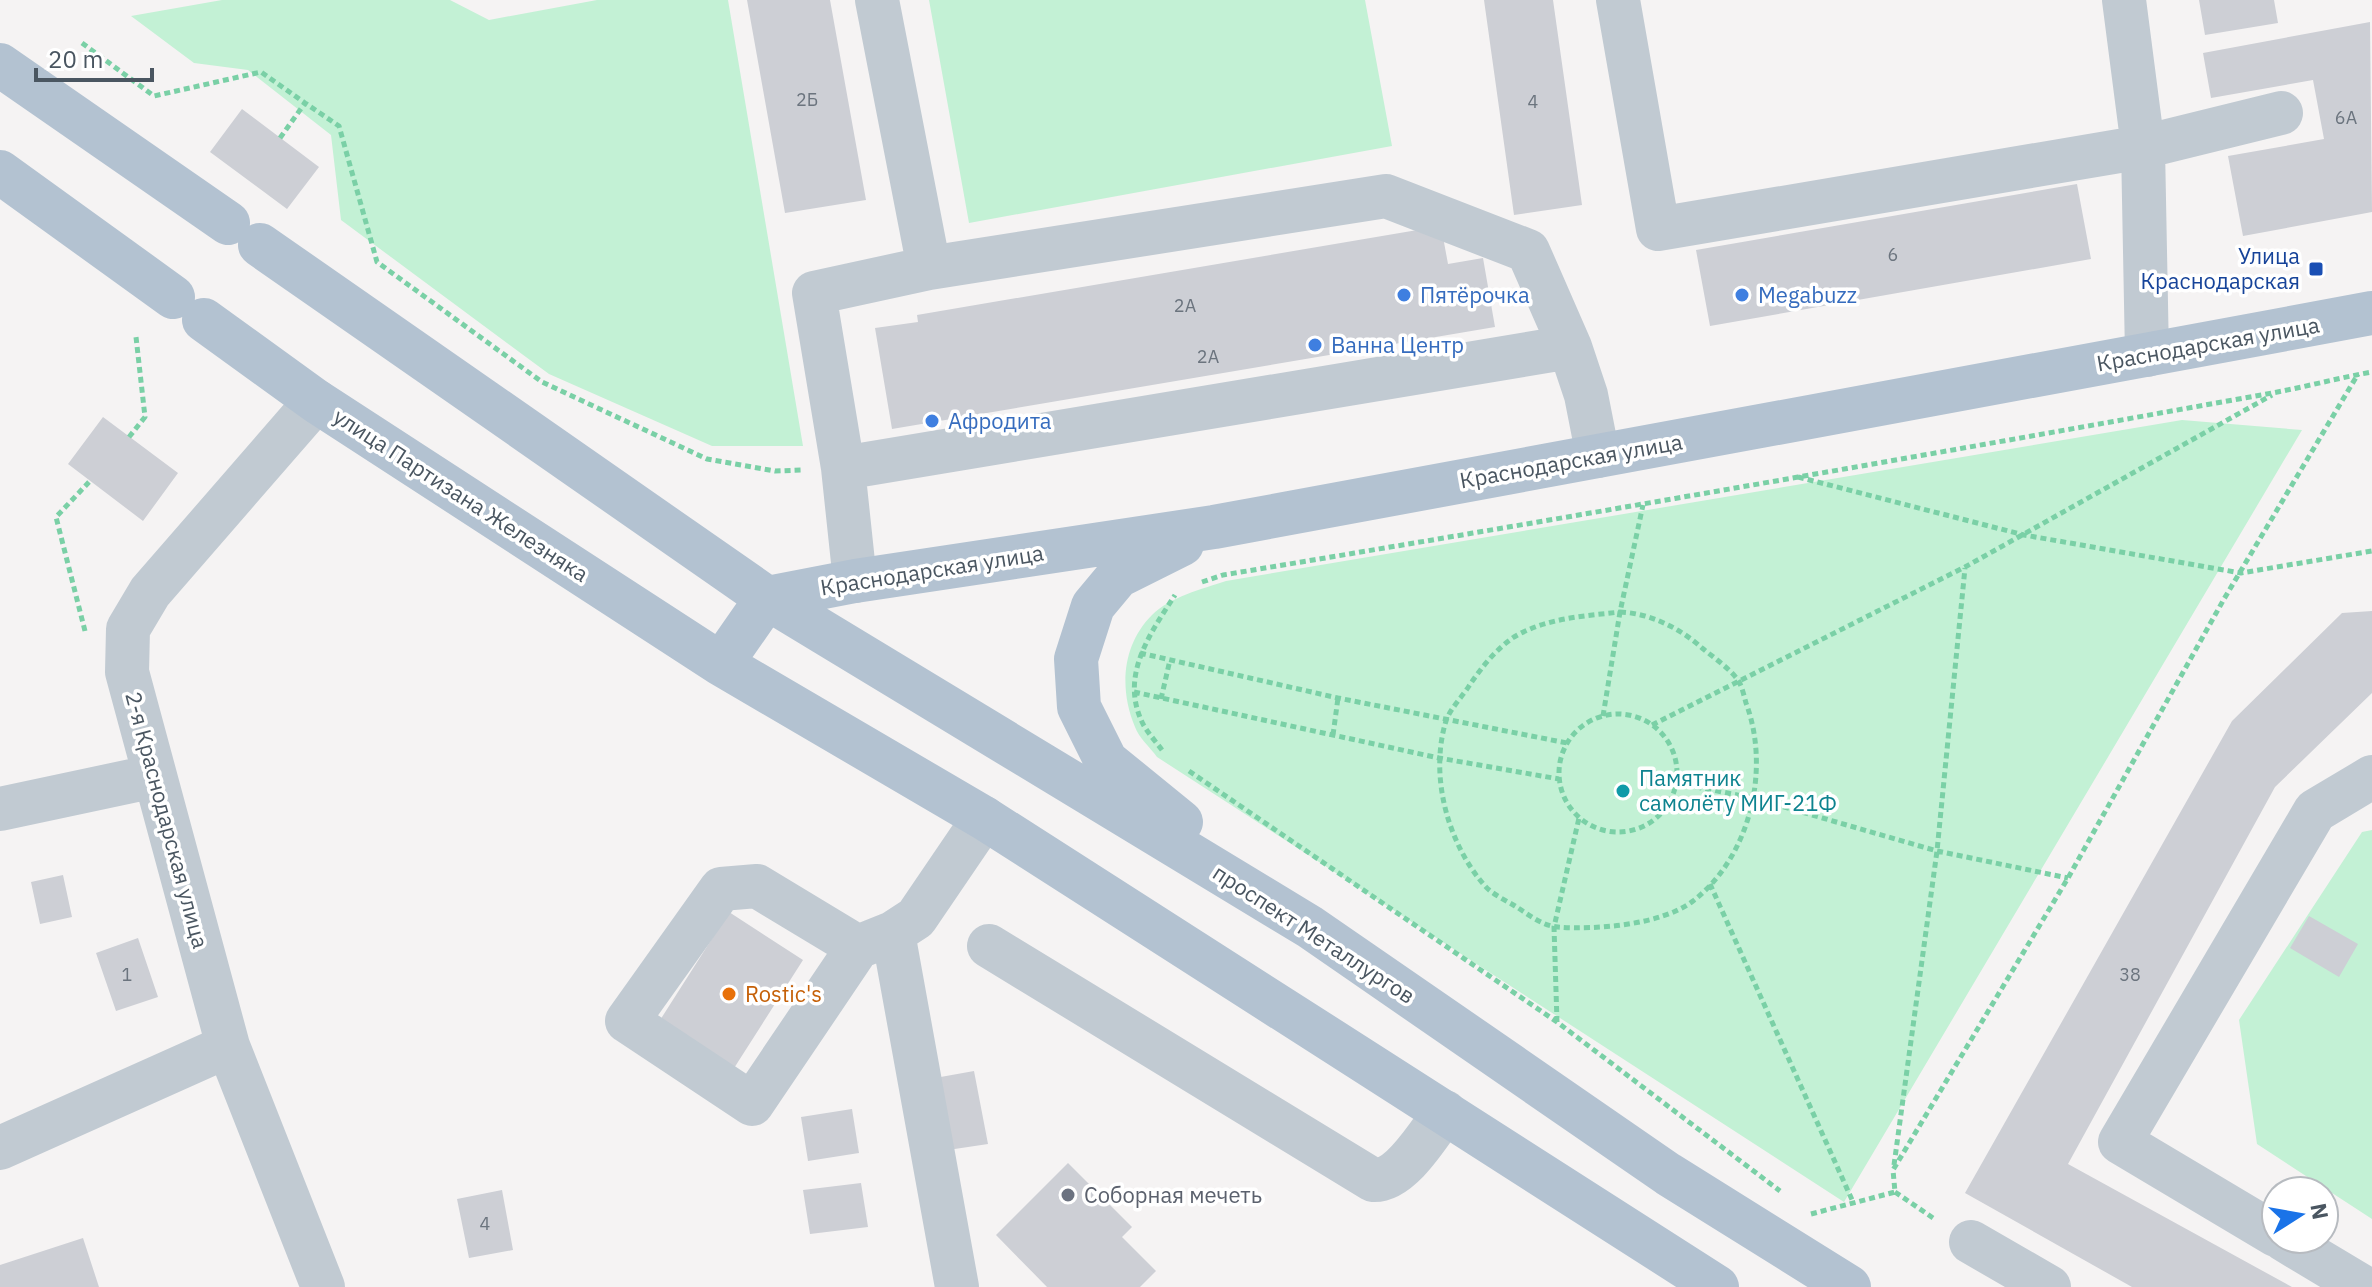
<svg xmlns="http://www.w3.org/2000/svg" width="2372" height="1287" font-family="'IBM Plex Sans',sans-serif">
	<rect width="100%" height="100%" fill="#f5f3f3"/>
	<!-- green -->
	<path fill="#c3f1d5" d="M 222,0 L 450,0 L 489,20 L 597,0 L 728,0 L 803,446 L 712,446 L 549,374 L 341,220 L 331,135 L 248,70 L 194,63 L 131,16 Z
		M 929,0 L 1365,0 L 1392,146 L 969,223 Z
		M 2182,420 L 2302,430 L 1844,1202 L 1157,757 C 1150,747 1139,738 1135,727 C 1119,689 1122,645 1152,615 C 1170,597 1202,589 1226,581 Z
		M 2372,830 L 2372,1219 L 2257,1144 L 2239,1020 L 2362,832 Z"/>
	<!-- building -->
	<path fill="#cdcfd5" d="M 747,0 L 830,0 L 866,200 L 785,213 Z
		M 1484,0 L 1553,0 L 1582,205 L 1514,215 Z
		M 2199,0 L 2274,0 L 2278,23 L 2205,35 Z
		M 2370,22 L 2372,212 L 2243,236 L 2228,156 L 2324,139 L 2313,80 L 2211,98 L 2203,53 Z
		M 242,109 L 319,167 L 287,209 L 210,152 Z
		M 2077,184 L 2091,259 L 1710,326 L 1696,250 Z
		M 1441,226 L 1448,264 L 1483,258 L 1495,327 L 892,429 L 875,328 L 918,322 L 917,315 Z
		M 103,417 L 178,473 L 143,521 L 68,464 Z
		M 2372,611 L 2372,693 L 2275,787 L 2068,1164 L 2292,1287 L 2132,1287 L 1965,1193 L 2232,721 L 2342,613 Z
		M 63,875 L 72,917 L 40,924 L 31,882 Z
		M 729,912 L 803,960 L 729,1076 L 655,1028 Z
		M 2309,916 L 2358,944 L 2339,977 L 2290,948 Z
		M 138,938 L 158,997 L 116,1011 L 96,953 Z
		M 974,1071 L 988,1144 L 948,1150 L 935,1078 Z
		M 852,1109 L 859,1153 L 808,1161 L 801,1117 Z
		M 1068,1163 L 1132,1227 L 1122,1237 L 1156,1271 L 1140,1287 L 1047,1287 L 996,1235 Z
		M 861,1183 L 868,1227 L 810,1234 L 803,1190 Z
		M 502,1190 L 513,1250 L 469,1258 L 457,1199 Z
		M 83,1238 L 99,1287 L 0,1287 L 0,1265 Z"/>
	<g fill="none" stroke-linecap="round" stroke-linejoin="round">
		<!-- path -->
		<path stroke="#7ad0a6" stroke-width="5" stroke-dasharray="6 4" stroke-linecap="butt" d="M 82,43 L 154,96 L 261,72 L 305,103
			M 280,138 L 305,103 L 339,126 L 377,262 L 542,382 L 707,459 L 775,471 L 802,470
			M 129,437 L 145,417 L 136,337
			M 1798,477 L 2024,535 L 2241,573 L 2372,551
			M 1202,582 L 1223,575 C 1573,517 1922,456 2272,393 C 2305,387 2338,378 2372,372
			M 1620,612 C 1649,613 1680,628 1702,648 C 1713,657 1729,668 1738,680 C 1742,686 1744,696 1746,703 C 1771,770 1750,857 1693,901 C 1662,925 1595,930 1558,927 C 1542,926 1528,914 1515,906 C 1505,900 1492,894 1485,886 C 1448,844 1429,776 1446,721 C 1450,709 1462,697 1469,686 C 1481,668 1496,649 1514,637 C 1546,618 1584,616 1620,612 Z
			M 85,631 L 56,517 L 89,482
			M 1140,653 L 1338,698 L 1567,743
			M 1134,692 L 1439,758 L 1559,779
			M 1161,699 L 1170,660
			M1559 773a59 59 0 1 1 118 0a59 59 0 1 1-118 0Z
			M 1603,716 L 1620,612 L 1643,505
			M 1652,725 L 1965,567 L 2272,395
			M 1333,735 L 1338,698
			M 1162,750 C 1156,742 1148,733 1143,724 C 1119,676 1150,634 1175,595
			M 1189,771 L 1557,1022 L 1780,1191
			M 1676,783 L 1753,798 L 1937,851 L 2068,878
			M 1710,884 L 1853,1202
			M 1557,1022 L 1554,927 L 1579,818
			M 1894,1165 L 1937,851 L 1965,568
			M 1895,1192 L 1936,1220
			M 1811,1214 L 1895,1192 L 1893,1170 L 2068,878 L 2224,599 L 2358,374"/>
		<!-- minor -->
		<path stroke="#c1cad2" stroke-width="44" d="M 877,0 L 929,268 L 1386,196 L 1528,251 L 1570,347 L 1586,395 L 1598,456
			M 1618,0 L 1658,229 L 2143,147 L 2281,113
			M 2124,0 L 2143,147 L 2147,355
			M 316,401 L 150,592 L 128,629 L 127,672 L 228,1046 L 323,1287
			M 843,468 L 1570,347
			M 855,581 L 843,468 L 814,293 L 929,268
			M 0,809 L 155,776
			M 893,933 L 957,1287
			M 989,946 L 1373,1180 C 1401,1182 1430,1132 1445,1112
			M 858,947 L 757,886 L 721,889 L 627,1021 L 752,1104 L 858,947 L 893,933 L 916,918 L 984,818
			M 0,1148 L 228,1046
			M 2276,1235 L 2120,1142 L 2315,811 L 2372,777
			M 2283,1239 L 2363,1287
			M 1971,1242 L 2049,1287"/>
		<!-- major -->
		<path stroke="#b3c2d1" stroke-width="44" d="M 0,65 L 228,223
			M 0,172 L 173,297
			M 260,245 L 767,598 L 1310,927 L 1668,1174 L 1849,1287
			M 204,320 L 316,401 L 721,664 L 984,818 L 1717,1287
			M 767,598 L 855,581 L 1214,527 L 2372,313
			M 721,664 L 767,598
			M 1181,822 L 1106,761 L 1079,707 L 1076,659 L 1093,606 L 1118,576 L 1182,544"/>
	</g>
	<!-- markers -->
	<rect fill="#1a4fb4" stroke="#fff" stroke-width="3" x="2308" y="261" width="16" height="16" rx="4"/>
	<g fill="#3f7fe0" stroke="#fff" stroke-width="3">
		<circle cx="1404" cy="295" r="8"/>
		<circle cx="1742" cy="295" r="8"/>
		<circle cx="1315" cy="345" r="8"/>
		<circle cx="932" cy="421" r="8"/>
	</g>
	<circle fill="#0f9aa8" stroke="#fff" stroke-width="3" cx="1623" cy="791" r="8"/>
	<circle fill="#e8710a" stroke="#fff" stroke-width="3" cx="729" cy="994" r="8"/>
	<circle fill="#6b7280" stroke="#fff" stroke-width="3" cx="1068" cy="1195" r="8"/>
	<g text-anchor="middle" stroke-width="7" stroke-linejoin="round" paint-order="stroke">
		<!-- number labels -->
		<g font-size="18" fill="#6b747e">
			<text x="807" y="106">2Б</text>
			<text x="1533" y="108">4</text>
			<text x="2346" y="124">6А</text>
			<text x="1893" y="261">6</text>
			<text x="1185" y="312">2А</text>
			<text x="1208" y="363">2А</text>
			<text x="127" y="981">1</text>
			<text x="2130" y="981">38</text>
			<text x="485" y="1230">4</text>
		</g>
		<!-- transit labels -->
		<g font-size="22" fill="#164399" stroke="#fff" text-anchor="end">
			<text x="2300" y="264">Улица<tspan x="2300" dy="25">Краснодарская</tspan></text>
		</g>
		<!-- shop labels -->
		<g font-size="22" fill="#366cbe" stroke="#fff" text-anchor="start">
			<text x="1420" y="303">Пятёрочка</text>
			<text x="1758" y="303">Megabuzz</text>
			<text x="1331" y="353">Ванна Центр</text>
			<text x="948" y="429">Афродита</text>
		</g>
		<!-- street labels -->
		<g font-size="22" fill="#4a5661" stroke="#fff">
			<text transform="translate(2208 344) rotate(-10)" y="8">Краснодарская улица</text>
			<text transform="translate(1571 461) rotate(-10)" y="8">Краснодарская улица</text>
			<text transform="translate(461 495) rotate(33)" y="8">улица Партизана Железняка</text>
			<text transform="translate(932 570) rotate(-9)" y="8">Краснодарская улица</text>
			<text transform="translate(167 820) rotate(75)" y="8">2-я Краснодарская улица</text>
			<text transform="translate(1314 934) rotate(33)" y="8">проспект Металлургов</text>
		</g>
		<!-- culture labels -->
		<g font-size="22" fill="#0d838f" stroke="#fff" text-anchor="start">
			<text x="1639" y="786">Памятник<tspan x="1639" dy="25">самолёту МИГ-21Ф</tspan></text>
		</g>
		<!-- food labels -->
		<g font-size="22" fill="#c56008" stroke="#fff" text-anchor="start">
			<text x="745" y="1002">Rostic's</text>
		</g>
		<!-- worship labels -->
		<g font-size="22" fill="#5b616d" stroke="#fff" text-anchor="start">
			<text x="1084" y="1203">Соборная мечеть</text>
		</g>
	</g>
	<!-- north arrow -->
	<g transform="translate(2300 1215) rotate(79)"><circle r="38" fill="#ffffff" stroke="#b7bbc0" stroke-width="2"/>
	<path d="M0-6L14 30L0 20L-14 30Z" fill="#1a73e8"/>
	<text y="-12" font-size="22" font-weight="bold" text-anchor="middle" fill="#4a5661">N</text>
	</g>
	<!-- scale -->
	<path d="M36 68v12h116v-12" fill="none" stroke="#4a5661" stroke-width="4"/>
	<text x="48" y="68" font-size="24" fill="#4a5661" stroke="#ffffff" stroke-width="6" paint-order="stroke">20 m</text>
</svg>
